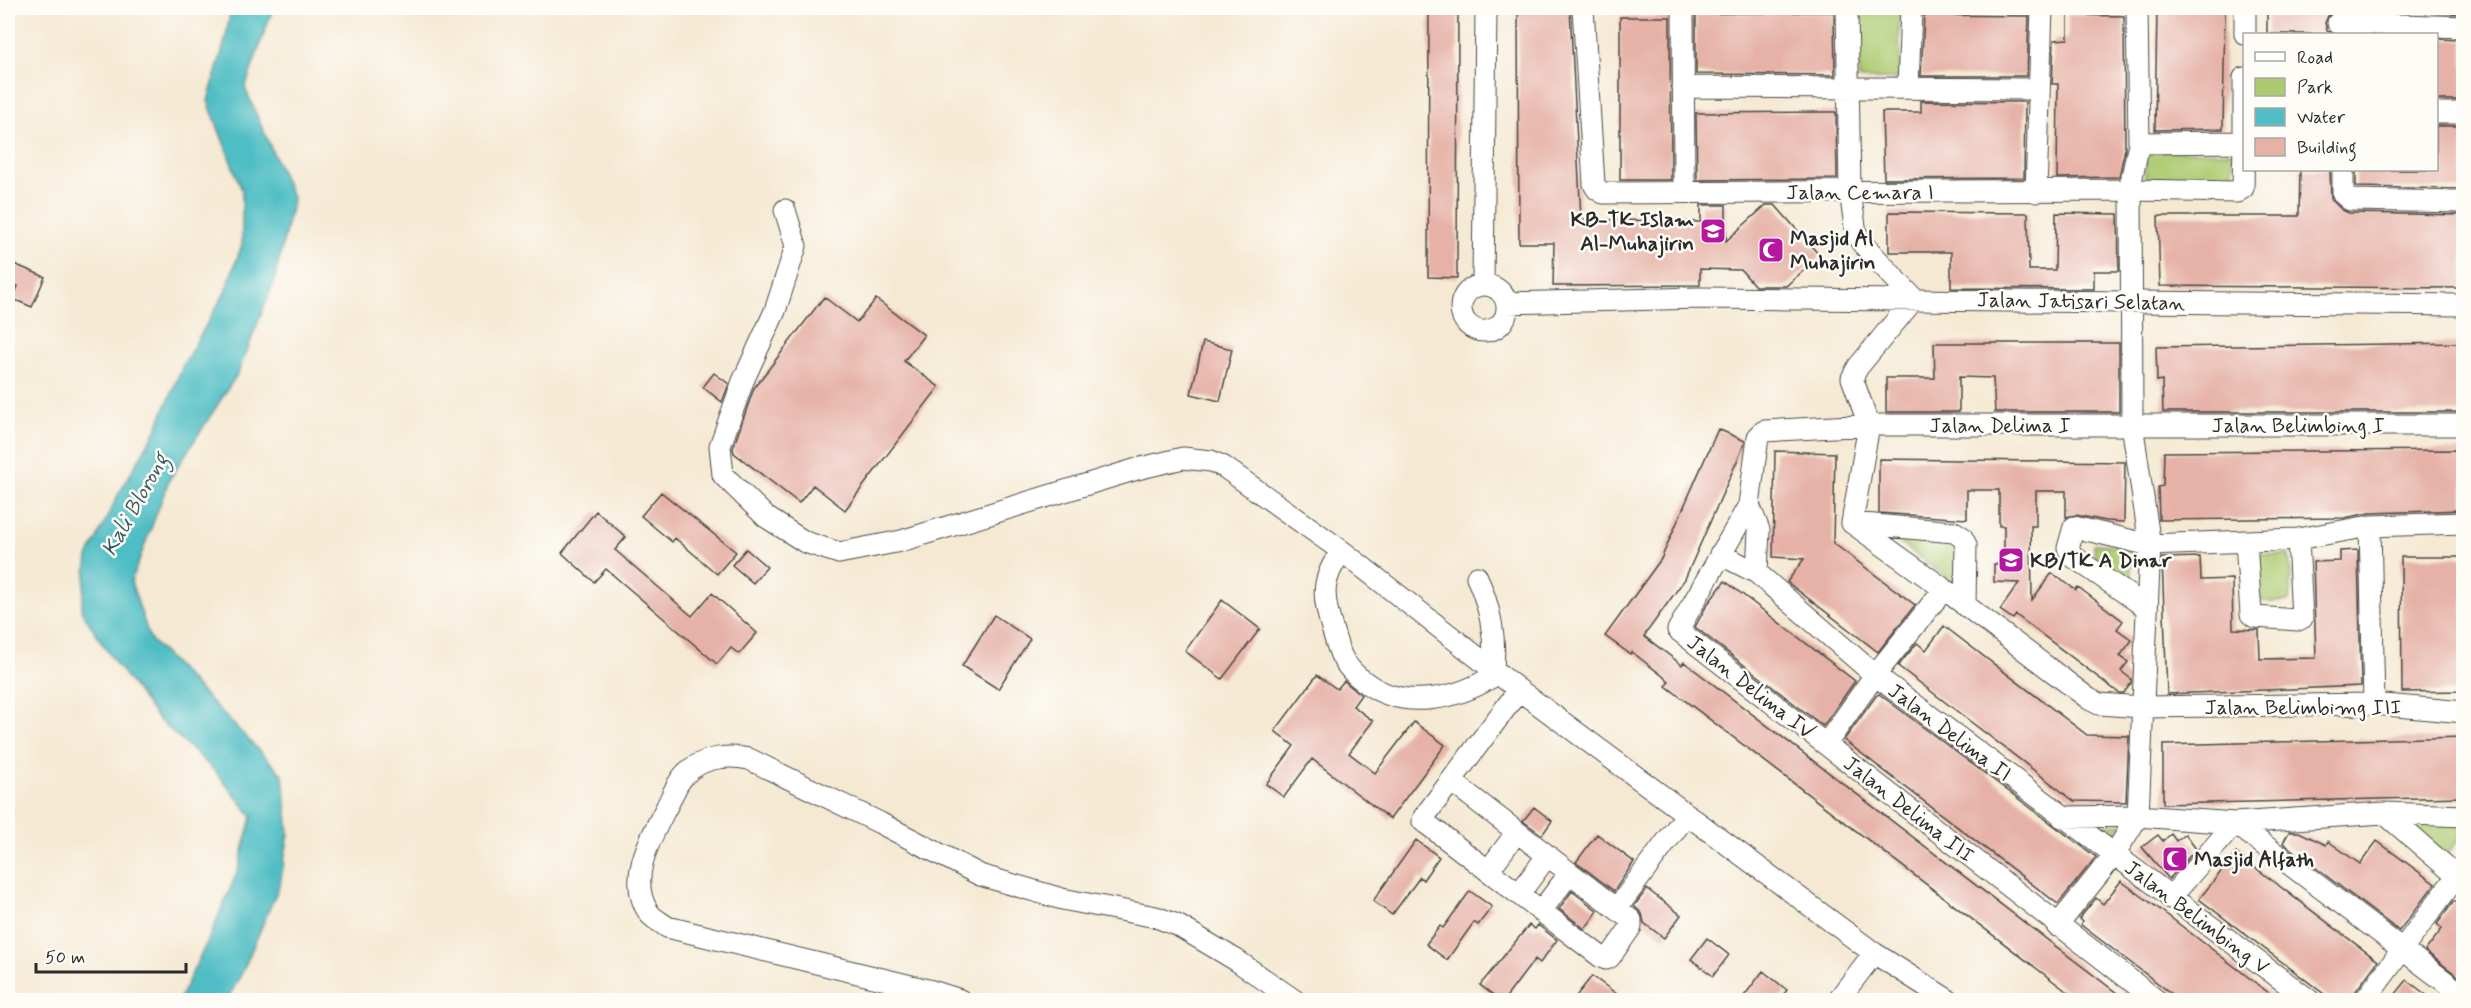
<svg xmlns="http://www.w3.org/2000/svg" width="2471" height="1008" font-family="Mynerve,sans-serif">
	<rect width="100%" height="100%" fill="#fdfcf7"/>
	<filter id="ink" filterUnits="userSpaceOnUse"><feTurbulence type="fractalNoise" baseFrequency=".0167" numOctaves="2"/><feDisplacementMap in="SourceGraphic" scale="12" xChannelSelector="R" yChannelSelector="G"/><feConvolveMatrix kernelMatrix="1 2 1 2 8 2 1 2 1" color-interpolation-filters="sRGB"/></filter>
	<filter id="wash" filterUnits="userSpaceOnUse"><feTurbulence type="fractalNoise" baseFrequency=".008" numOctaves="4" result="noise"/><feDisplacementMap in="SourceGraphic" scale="24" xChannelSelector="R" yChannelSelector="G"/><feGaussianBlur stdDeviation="1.35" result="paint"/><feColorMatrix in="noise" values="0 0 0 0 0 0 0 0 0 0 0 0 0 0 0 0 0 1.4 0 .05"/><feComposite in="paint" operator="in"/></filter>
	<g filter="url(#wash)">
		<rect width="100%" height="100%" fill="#f5e9d3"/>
		<!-- green -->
		<path fill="#adca71" stroke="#6c7a4e" stroke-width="1.5" d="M 1858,8 L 1899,8 L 1900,79 L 1859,79 Z
			M 2146,150 L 2233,152 L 2233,184 L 2145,182 Z
			M 1896,540 L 1956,542 L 1956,584 Z
			M 2094,544 L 2131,546 L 2131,585 L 2095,569 Z
			M 2255,554 L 2289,555 L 2291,577 L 2289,601 L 2272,602 L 2258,600 Z
			M 2463,820 L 2463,834 L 2444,859 L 2400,821 Z
			M 2123,824 L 2106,845 L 2079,826 Z"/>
		<!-- water -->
		<path fill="#50bec4" stroke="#3e7478" stroke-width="1.5" d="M 231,8 L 273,8 L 245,88 L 293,199 L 274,282 L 238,373 L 169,480 L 131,582 L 150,639 L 283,775 L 289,833 L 280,884 L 242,973 L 227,1000 L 179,1000 L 211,934 L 238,870 L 252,816 L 215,771 L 157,718 L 111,657 L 81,610 L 88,557 L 118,495 L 155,432 L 183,365 L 225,292 L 242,245 L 242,191 L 208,101 L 226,37 Z"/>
		<g id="blocks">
			<!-- building -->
			<path fill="#e6b2a7" d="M 1429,8 L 1458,8 L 1457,278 L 1428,277 Z
				M 1518,8 L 1570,8 L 1581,219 L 1701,222 L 1701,205 L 1726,205 L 1726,241 L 1766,205 L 1775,205 L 1820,256 L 1786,286 L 1755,286 L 1741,270 L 1700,269 L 1700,285 L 1553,286 L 1554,243 L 1519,243 Z
				M 2157,8 L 2225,8 L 2223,129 L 2155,130 Z
				M 2267,8 L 2334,8 L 2334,11 L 2328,16 L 2325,23 L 2327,30 L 2333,34 L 2267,34 Z
				M 2436,8 L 2463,8 L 2463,14 L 2436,13 Z
				M 1820,12 L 1834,12 L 1835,75 L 1696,74 L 1696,14 Z
				M 1924,15 L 2029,16 L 2027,76 L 1921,76 Z
				M 2068,15 L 2124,16 L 2125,149 L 2119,177 L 2057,178 L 2058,84 L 2052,84 L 2054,40 L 2068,39 Z
				M 1620,17 L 1670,17 L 1671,180 L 1620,180 Z
				M 2436,39 L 2463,40 L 2463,100 L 2436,100 Z
				M 1921,101 L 2025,102 L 2024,178 L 1884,179 L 1882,112 L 1921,112 Z
				M 1821,112 L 1836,112 L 1837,179 L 1697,180 L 1696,113 Z
				M 2436,126 L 2463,126 L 2463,189 L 2356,187 L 2356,170 L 2436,170 Z
				M 2300,170 L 2330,170 L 2331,199 L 2342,210 L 2349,213 L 2463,215 L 2463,288 L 2160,286 L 2158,216 L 2299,216 Z
				M 1889,212 L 2028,213 L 2029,270 L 2055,270 L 2056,213 L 2118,214 L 2119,271 L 2094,271 L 2094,289 L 1951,288 L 1951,252 L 1889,252 Z
				M 14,264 L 45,277 L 32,307 L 13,299 L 18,286 L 8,281 Z
				M 824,297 L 857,322 L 876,299 L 924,335 L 904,361 L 939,387 L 845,510 L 813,485 L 799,503 L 734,453 L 733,448 L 754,388 Z
				M 1203,342 L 1232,349 L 1220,401 L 1191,394 Z
				M 1934,343 L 2119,343 L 2119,412 L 1995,412 L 1993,378 L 1959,377 L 1959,412 L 1886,412 L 1886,378 L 1935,378 Z
				M 2463,343 L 2463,412 L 2163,412 L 2162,380 L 2157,381 L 2156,347 Z
				M 714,373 L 729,384 L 722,402 L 703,387 Z
				M 1718,429 L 1745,441 L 1744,445 L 1685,579 L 1644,636 L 1682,665 L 1684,662 L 2126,1000 L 2078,1000 L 1666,686 L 1669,681 L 1632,652 L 1630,654 L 1605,636 L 1661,559 Z
				M 2463,450 L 2463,510 L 2370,513 L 2344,518 L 2159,520 L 2158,487 L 2163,486 L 2164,452 Z
				M 1775,451 L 1835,453 L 1833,543 L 1915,605 L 1878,652 L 1787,582 L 1804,559 L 1773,557 Z
				M 1879,459 L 2125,462 L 2124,522 L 2106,521 L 2076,515 L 2066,517 L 2066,491 L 2036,491 L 2036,526 L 2031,526 L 2032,600 L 2052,573 L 2076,590 L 2078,587 L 2123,621 L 2117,629 L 2132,640 L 2120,656 L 2128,662 L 2121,671 L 2131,679 L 2131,683 L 2124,693 L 2119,693 L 2016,615 L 2013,619 L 2000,610 L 2019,583 L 1994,582 L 1994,564 L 2004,564 L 2004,526 L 1999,526 L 1999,490 L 1967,490 L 1967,519 L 1879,513 Z
				M 661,492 L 736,552 L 717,574 L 675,538 L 672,542 L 641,516 Z
				M 596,511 L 626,537 L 615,550 L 692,616 L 712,593 L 757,633 L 739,654 L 731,648 L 717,664 L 606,569 L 594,582 L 562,553 Z
				M 746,549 L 767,567 L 753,583 L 732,565 Z
				M 2358,550 L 2361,686 L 2167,694 L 2162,558 L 2200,557 L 2201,580 L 2232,579 L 2233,629 L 2259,630 L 2260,659 L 2316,658 L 2313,562 L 2340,561 L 2340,551 Z
				M 2401,557 L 2463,557 L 2463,691 L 2402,692 Z
				M 1725,581 L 1855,681 L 1823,726 L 1695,627 L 1707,605 Z
				M 1222,600 L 1260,629 L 1222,679 L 1185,651 Z
				M 994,615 L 1030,639 L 998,689 L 962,666 Z
				M 1944,626 L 2087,735 L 2129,736 L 2126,802 L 2074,801 L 1898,666 L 1917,643 L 1926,650 Z
				M 1317,675 L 1337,689 L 1344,681 L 1361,695 L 1353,706 L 1373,721 L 1349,753 L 1375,773 L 1414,722 L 1445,745 L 1390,819 L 1312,759 L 1284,797 L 1266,784 L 1294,746 L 1275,731 Z
				M 1879,694 L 2096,857 L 2058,904 L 1844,740 L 1876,696 Z
				M 2463,737 L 2463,797 L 2163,804 L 2163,745 Z
				M 1534,807 L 1552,821 L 1542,835 L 1523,821 Z
				M 2289,832 L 2299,832 L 2326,845 L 2328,841 L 2360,864 L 2377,841 L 2435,884 L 2399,931 L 2283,843 Z
				M 1597,834 L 1634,862 L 1614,891 L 1576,862 Z
				M 2171,834 L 2176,841 L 2185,834 L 2196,849 L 2169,879 L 2142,847 L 2158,835 L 2163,841 Z
				M 1416,840 L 1439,857 L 1423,880 L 1420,877 L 1392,915 L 1373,901 Z
				M 2236,853 L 2378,961 L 2355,992 L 2353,1000 L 2332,1000 L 2199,899 Z
				M 2121,881 L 2162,911 L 2278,1000 L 2180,1000 L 2081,925 L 2082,922 L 2079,919 L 2096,898 L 2103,904 Z
				M 1647,889 L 1681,915 L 1664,938 L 1644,923 L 1642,914 L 1634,906 Z
				M 1470,891 L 1492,907 L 1478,925 L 1474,922 L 1447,960 L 1426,944 L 1440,926 L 1443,928 Z
				M 1572,891 L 1598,911 L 1585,929 L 1559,909 Z
				M 2454,901 L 2463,907 L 2463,980 L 2425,951 L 2442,929 L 2437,924 Z
				M 1529,925 L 1535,929 L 1538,925 L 1557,940 L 1540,963 L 1535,959 L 1504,1000 L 1500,1000 L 1480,985 Z
				M 1707,938 L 1729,955 L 1713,976 L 1691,959 Z
				M 1763,971 L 1787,990 L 1779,1000 L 1741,1000 Z
				M 1592,976 L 1625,1000 L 1573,1000 Z
				M 2407,980 L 2433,1000 L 2391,1000 Z"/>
		</g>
	</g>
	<g filter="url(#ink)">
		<use href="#blocks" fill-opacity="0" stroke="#494844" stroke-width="1.5"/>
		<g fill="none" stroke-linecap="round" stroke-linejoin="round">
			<!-- minor casing -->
			<g stroke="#494844" stroke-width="23">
				<path id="minor" d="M 1583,8 L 1594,184 L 1597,189 L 1603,193 L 2131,190 L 2237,192 L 2243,188 L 2244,142 L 2139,143
					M 1683,8 L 1684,192
					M 1847,8 L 1850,192 L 1856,233 L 1862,243 L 1914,299 L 1858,367 L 1852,378 L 1869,425 L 1852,523 L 1944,589 L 2089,699 L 2099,704 L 2142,707 L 2374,704 L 2464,712
					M 2338,23 L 2464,27
					M 2245,34 L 2245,8
					M 1683,87 L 2039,89
					M 1908,87 L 1911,8
					M 2436,113 L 2464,113
					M 2244,142 L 2244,78
					M 2343,170 L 2343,194 L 2350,200 L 2464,202
					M 2036,192 L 2042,8
					M 785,210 L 796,246 L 775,311 L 743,381 L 720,446 L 723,475 L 766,517 L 805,542 L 839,553 L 901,541 L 1137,469 L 1183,458 L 1211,461 L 1224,467 L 1342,551 L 1519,690 L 1874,953 L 1948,1000
					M 1483,285 L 1486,8
					M1461 308a23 23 0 1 1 46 0a23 23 0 1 1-46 0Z
					M 1507,303 L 1699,298 L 2464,305
					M 1749,505 L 1759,530 L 1757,573 L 1875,675 L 2309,1000
					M 1852,523 L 1954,532 L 1962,537 L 1966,545 L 1965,606
					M 2370,526 L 2374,704
					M 2246,542 L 2251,614 L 2255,617 L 2298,620 L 2302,618 L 2298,539
					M 1342,551 C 1321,579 1322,596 1332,628 C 1335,638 1338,650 1343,659 C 1348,668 1356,676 1365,682 C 1404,712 1460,699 1498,673
					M 1720,554 L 1757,573
					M 1477,577 C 1490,608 1496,635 1493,668
					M 2147,608 L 2072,556 L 2068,548 L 2074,527 L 2150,545 L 2298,539 L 2370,526 L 2464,523
					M 1826,744 L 1875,675 L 1944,589
					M 1451,781 L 1631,920 L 1631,927 L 1610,957 L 1606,959 L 1601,957 L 1423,821 L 1424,817 L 1519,690
					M 2384,813 L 2464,882
					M 2062,817 L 2138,816 L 2150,545 L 2132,424 L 2131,182 L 2139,143 L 2137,8
					M 1488,871 L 1517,832
					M 1519,894 L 1547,856
					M 2170,898 L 2235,823 L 2464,996
					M 1617,908 L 1687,814
					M 1541,911 L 1570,873
					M 2057,926 L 2114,855 L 2138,816 L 2235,823 L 2384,813 L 2464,816
					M 960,1000 L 932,991 L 667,927 C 662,923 652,918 649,913 C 626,880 651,837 666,808 C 673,795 678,778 691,769 C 707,757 729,755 749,759 L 880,823 L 980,875 L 1062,899 L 1156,917 L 1177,925 L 1236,960 L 1294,1000
					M 1838,1000 L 1874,953
					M 2156,1000 L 1678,630 L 1749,505 L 1758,437 L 1764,431 L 1869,425 L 2464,425
					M 2365,1000 L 2464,866"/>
			</g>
			<!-- minor -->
			<use href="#minor" stroke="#fff" stroke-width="21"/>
		</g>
	</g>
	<!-- icons -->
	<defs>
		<g id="school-square" transform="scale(1.35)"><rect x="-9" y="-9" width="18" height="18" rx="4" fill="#b5179e" stroke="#fdfcf7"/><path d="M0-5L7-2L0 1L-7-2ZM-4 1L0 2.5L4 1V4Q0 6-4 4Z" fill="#fff"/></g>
		<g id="mosque-square" transform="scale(1.35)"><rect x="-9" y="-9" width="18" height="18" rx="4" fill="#b5179e" stroke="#fdfcf7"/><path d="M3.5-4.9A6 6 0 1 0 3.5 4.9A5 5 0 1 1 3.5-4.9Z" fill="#fff"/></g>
	</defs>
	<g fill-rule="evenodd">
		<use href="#school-square" x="1713" y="231"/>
		<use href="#mosque-square" x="1771" y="250"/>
		<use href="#school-square" x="2011" y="560"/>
		<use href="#mosque-square" x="2175" y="859"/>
	</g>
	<g text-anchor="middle" stroke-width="5" stroke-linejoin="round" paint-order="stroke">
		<!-- street labels -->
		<g font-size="21" fill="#2b2b2b" stroke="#fdfcf7">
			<text x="1860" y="199">Jalan Cemara I</text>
			<text transform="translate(2081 301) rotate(1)" y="7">Jalan Jatisari Selatan</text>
			<text x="2000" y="432">Jalan Delima I</text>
			<text x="2298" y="432">Jalan Belimbing I</text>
			<text transform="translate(1751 687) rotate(38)" y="7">Jalan Delima IV</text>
			<text x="2303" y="714">Jalan Belimbimg III</text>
			<text transform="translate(1950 732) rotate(37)" y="7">Jalan Delima II</text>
			<text transform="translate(1909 809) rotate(38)" y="7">Jalan Delima III</text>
			<text transform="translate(2197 917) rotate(37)" y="7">Jalan Belimbing V</text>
		</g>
		<!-- poi labels -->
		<g font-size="21" font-weight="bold" fill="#2b2b2b" stroke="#fdfcf7" text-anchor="start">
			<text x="1694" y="226" text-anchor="end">KB-TK Islam<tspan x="1694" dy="24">Al-Muhajirin</tspan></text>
			<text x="1790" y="245">Masjid Al<tspan x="1790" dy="24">Muhajirin</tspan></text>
			<text x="2030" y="567">KB/TK A Dinar</text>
			<text x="2194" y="866">Masjid Alfath</text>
		</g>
		<!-- water labels -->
		<g font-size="22" font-style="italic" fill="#385e61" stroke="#fdfcf7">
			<text transform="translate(134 504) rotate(-61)" y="8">Kali Blorong</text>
		</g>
	</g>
	<!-- margin -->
	<rect width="2471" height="1008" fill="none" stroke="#fdfcf7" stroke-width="30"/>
	<!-- legend -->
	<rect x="2243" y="33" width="195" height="138" fill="#fdfcf7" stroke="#a9a8a5" stroke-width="1.5"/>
	<rect x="2255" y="52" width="30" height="9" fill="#ffffff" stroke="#a9a8a5" stroke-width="1.5"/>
	<text x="2297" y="63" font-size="18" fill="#2b2b2b">Road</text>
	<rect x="2255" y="78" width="30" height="18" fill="#adca71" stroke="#a9a8a5" stroke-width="1.5"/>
	<text x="2297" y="93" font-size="18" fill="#2b2b2b">Park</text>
	<rect x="2255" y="108" width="30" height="18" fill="#50bec4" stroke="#a9a8a5" stroke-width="1.5"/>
	<text x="2297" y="123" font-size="18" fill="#2b2b2b">Water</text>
	<rect x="2255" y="138" width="30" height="18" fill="#e6b2a7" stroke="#a9a8a5" stroke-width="1.5"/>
	<text x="2297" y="153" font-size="18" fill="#2b2b2b">Building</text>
	<!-- scale -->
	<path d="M36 963v9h150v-9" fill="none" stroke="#2b2b2b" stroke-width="3"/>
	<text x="45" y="963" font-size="18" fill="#2b2b2b" stroke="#fdfcf7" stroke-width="4.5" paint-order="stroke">50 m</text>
</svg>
